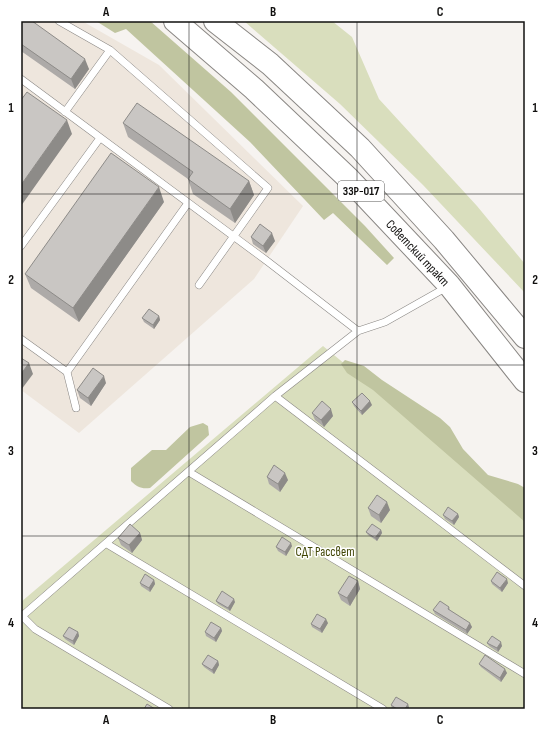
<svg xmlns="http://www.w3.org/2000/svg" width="546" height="730" font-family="'Sofia Sans Condensed',sans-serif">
	<rect width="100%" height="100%" fill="#f6f3f0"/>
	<!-- built -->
	<path fill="#eee6dd" d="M 21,21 L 82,21 L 159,65 L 303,206 L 254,279 L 79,433 L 21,390 Z"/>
	<!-- green -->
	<path fill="#d9debd" d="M 244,21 L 332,21 L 352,37 L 379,99 L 477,206 L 525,264 L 525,293 L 423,185 L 340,104 Z
		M 323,346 L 525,512 L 525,709 L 21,709 L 21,602 Z"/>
	<!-- forest -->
	<path fill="#c0c5a0" d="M 96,21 L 150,21 L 231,92 L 365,226 L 394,258 L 387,265 L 333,213 L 324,220 L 250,142 L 126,29 L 115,33 Z
		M 345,360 L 364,366 L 382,380 L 440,418 L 450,427 L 463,449 L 488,475 L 518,484 L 525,488 L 525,522 L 373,390 L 347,373 L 341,364 Z
		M 203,423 L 208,426 L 209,435 L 150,488 C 141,489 137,487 131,481 L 131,468 L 152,450 L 166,450 L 190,427 Z"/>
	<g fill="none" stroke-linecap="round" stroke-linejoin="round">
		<!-- service casing -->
		<g stroke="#8a8784" stroke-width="8">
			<path id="service" d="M 59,21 L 110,50 L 268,188 L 199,285
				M 21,79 L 267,261 L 358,331
				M 65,112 L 110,50
				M 21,246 L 100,138
				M 21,339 L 67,372 L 188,203
				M 67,372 L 76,408
				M 275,396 L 525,586
				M 189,472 L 525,674
				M 107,544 L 383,709
				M 22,616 L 35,629 L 169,709
				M 21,617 L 275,396 L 358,331 L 385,322 L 447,287"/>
		</g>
		<!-- trunk casing -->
		<g stroke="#8a8784" stroke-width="24">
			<g id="trunk">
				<path id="s1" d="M 175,21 L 254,89 L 349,179 L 449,285 L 525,381"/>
				<path d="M 215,21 L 270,64 L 360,148 L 444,240 L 525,337"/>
			</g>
		</g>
		<!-- service -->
		<use href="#service" stroke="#fff" stroke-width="7"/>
		<!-- trunk -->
		<use href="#trunk" stroke="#fff" stroke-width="22"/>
	</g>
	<!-- wall -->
	<path fill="#adaaa8" d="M 21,21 L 89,69 L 75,89 L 21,51 Z
		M 123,123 L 249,181 L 254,195 L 235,223 L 193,194 L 188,179 L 128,137 Z
		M 164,202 L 79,322 L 31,288 L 25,274 Z
		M 251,237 L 275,241 L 266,253 L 253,244 Z
		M 159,316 L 160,320 L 154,329 L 144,322 L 142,318 Z
		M 106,383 L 91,406 L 80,398 L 77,390 Z
		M 352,402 L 372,405 L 362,415 L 354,406 Z
		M 312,413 L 333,416 L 324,427 L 315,420 Z
		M 267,477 L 288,480 L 280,492 L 269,484 Z
		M 368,508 L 390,510 L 381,523 L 371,516 Z
		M 458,514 L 459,517 L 454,525 L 445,519 L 443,515 Z
		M 381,530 L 382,533 L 377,541 L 368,535 L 366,532 Z
		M 140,533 L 142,540 L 132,553 L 121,545 L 118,538 Z
		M 292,546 L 286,556 L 278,551 L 276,547 Z
		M 154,580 L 155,584 L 150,592 L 141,586 L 140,583 Z
		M 358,581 L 360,589 L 350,606 L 341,600 L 338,593 Z
		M 491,581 L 508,583 L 502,592 L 492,584 Z
		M 216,601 L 235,602 L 230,611 L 218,604 Z
		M 449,607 L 450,610 L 472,627 L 467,634 L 435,614 L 433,610 Z
		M 328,623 L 322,633 L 312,627 L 311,624 Z
		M 221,628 L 222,631 L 216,642 L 206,636 L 205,632 Z
		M 78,632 L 79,636 L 74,645 L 65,639 L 63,636 Z
		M 487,643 L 502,646 L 498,652 L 489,646 Z
		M 218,661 L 219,665 L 214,674 L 204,667 L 202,664 Z
		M 479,664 L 507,673 L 501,682 L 481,667 Z
		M 408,704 L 409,708 L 409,709 L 392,709 L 391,705 Z"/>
	<!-- shaded-wall -->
	<path fill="#8d8b88" d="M 85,59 L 89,69 L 75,89 L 71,79 Z
		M 67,120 L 72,134 L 21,206 L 21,185 Z
		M 249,181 L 254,195 L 235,223 L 230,209 Z
		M 159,187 L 164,202 L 79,322 L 73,308 Z
		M 272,233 L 275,241 L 266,253 L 263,246 Z
		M 159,316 L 160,320 L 154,329 L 153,325 Z
		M 29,363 L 33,374 L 21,390 L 21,374 Z
		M 104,376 L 106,383 L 91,406 L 88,398 Z
		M 370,401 L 372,405 L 362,415 L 361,411 Z
		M 331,409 L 333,416 L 324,427 L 321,420 Z
		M 285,473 L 288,480 L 280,492 L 278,484 Z
		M 387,502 L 390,510 L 381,523 L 379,515 Z
		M 458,514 L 459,517 L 454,525 L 452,521 Z
		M 381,530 L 382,533 L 377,541 L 375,538 Z
		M 140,533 L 142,540 L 132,553 L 129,545 Z
		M 291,543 L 292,546 L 286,556 L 285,552 Z
		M 507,579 L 508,583 L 502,592 L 500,588 Z
		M 154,580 L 155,584 L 150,592 L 149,588 Z
		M 358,581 L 360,589 L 350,606 L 347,598 Z
		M 234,599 L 235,602 L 230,611 L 228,608 Z
		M 326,619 L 328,623 L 322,633 L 320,629 Z
		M 470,623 L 472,627 L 467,634 L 466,630 Z
		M 221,628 L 222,631 L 216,642 L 214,638 Z
		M 78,632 L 79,636 L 74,645 L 73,641 Z
		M 501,642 L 502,646 L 498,652 L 497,648 Z
		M 218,661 L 219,665 L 214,674 L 212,670 Z
		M 505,669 L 507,673 L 501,682 L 500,678 Z
		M 408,704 L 409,708 L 409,709 L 405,709 Z"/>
	<!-- building -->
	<path fill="#c9c6c3" stroke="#8d8b88" d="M 21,21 L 32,21 L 85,59 L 71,79 L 21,44 Z
		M 27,92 L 67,120 L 21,185 L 21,100 Z
		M 137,103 L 249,181 L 230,209 L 188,179 L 193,172 L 123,123 Z
		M 111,153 L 159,187 L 73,308 L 25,274 Z
		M 260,224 L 272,233 L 263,246 L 251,237 Z
		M 149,309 L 159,316 L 153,325 L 142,318 Z
		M 21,358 L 29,363 L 21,374 Z
		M 93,368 L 104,376 L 88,398 L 77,390 Z
		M 362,393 L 370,401 L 361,411 L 352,402 Z
		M 322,401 L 331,409 L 321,420 L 312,413 Z
		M 274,465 L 285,473 L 278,484 L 267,477 Z
		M 377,495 L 387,502 L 379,515 L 368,508 Z
		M 448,507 L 458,514 L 452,521 L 443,515 Z
		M 130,524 L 140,533 L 129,545 L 118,538 Z
		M 372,524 L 381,530 L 375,538 L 366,532 Z
		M 282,537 L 291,543 L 285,552 L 276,547 Z
		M 497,572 L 507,579 L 500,588 L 491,581 Z
		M 145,574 L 154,580 L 149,588 L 140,583 Z
		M 349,576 L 358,581 L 347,598 L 338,593 Z
		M 222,591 L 234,599 L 228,608 L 216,601 Z
		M 440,601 L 449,607 L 448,609 L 470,623 L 466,630 L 433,610 Z
		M 317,614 L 326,619 L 320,629 L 311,624 Z
		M 211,622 L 221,628 L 214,638 L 205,632 Z
		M 69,627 L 78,632 L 73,641 L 63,636 Z
		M 492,636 L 501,642 L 497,648 L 487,643 Z
		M 208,655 L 218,661 L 212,670 L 202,664 Z
		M 485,655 L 505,669 L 500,678 L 479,664 Z
		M 396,697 L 408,704 L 405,709 L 397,709 L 391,705 Z
		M 147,704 L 155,709 L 144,709 Z"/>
	<!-- grid -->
	<path fill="none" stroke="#11100f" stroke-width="1" stroke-opacity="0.55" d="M 189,21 L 189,709M 357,21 L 357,709M 21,194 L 525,194M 21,365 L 525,365M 21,536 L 525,536"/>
	<g text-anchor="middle" stroke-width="3" stroke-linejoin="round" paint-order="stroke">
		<!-- shield labels -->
		<rect fill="#fff" stroke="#585857" stroke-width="1" x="338" y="181" width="46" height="20" rx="3"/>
		<g font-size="12" font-weight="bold" fill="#11100f">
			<text x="361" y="195">33Р-017</text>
		</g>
		<!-- street labels -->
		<g font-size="13" fill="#11100f" stroke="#fff">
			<text dy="5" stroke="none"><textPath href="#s1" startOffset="336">Советский тракт</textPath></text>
		</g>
		<!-- park labels -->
		<g font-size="13" fill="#404505" stroke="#fff">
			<text x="325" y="556">СДТ Рассвет</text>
		</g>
	</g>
	<!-- border -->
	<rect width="546" height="730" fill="none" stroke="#ffffff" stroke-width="44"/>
	<rect x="22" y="22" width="502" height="686" fill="none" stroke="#11100f" stroke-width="1.5"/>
	<g font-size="13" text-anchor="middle" font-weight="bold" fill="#11100f">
		<text x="106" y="16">A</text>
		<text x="273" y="16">B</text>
		<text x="440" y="16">C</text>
		<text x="11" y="112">1</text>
		<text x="535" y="112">1</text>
		<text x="11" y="284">2</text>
		<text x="535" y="284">2</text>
		<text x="11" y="455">3</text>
		<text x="535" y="455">3</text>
		<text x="11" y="627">4</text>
		<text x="535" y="627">4</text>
		<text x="106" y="724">A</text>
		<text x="273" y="724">B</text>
		<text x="440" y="724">C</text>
	</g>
</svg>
